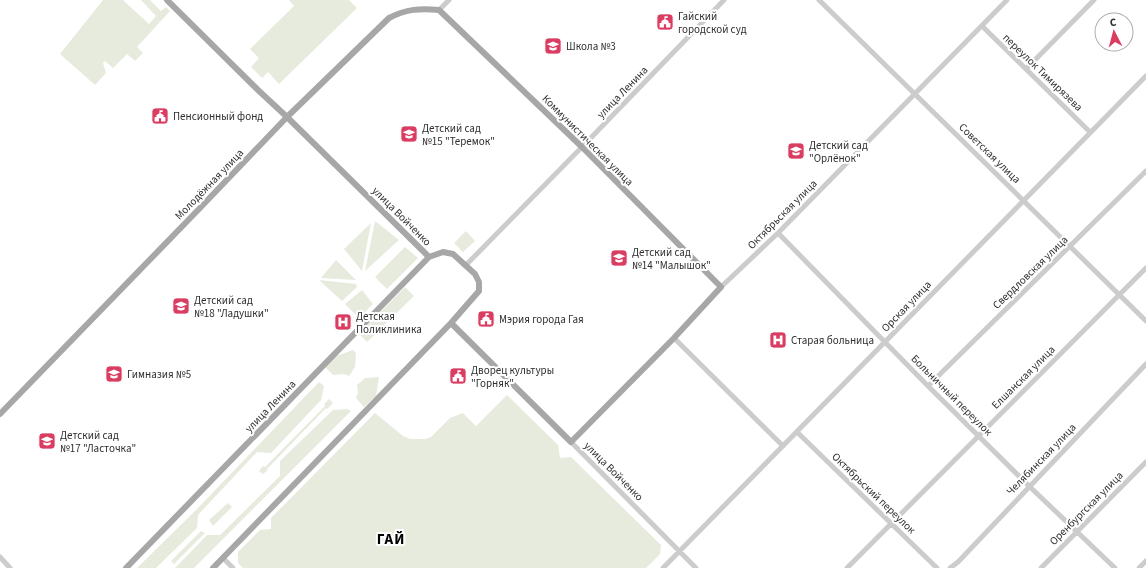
<svg xmlns="http://www.w3.org/2000/svg" width="1146" height="568" font-family="'Source Sans 3',sans-serif">
	<rect width="100%" height="100%" fill="#fff"/>
	<!-- green -->
	<path fill="#e7ebdd" d="M 103,0 L 123,0 L 149,24 L 156,16 L 141,0 L 150,0 L 161,11 L 166,7 L 170,11 L 137,47 L 143,53 L 135,61 L 127,54 L 113,68 L 105,61 L 103,63 L 106,73 L 95,85 L 60,54 Z
		M 289,0 L 349,0 L 357,8 L 279,84 L 268,72 L 262,78 L 251,67 L 259,58 L 250,49 L 294,6 Z
		M 375,221 L 399,240 L 365,271 Z
		M 371,223 L 362,271 L 344,249 Z
		M 466,231 L 475,241 L 463,252 L 454,243 Z
		M 405,247 L 418,258 L 387,289 L 375,277 Z
		M 336,260 L 356,280 L 321,278 Z
		M 319,280 L 356,284 L 357,287 L 342,301 Z
		M 405,287 L 414,296 L 367,342 L 359,334 Z
		M 362,290 L 373,304 L 359,318 L 345,304 Z
		M 353,350 L 356,353 L 355,367 L 349,376 L 344,374 L 333,375 L 325,367 L 336,356 Z
		M 379,377 L 376,396 L 364,407 L 356,398 L 358,393 L 357,385 L 365,378 Z
		M 319,382 L 324,386 L 321,400 L 271,453 L 257,452 L 198,515 L 197,528 L 156,568 L 137,568 L 196,510 Z
		M 507,395 L 558,445 L 560,458 L 571,457 L 661,545 L 660,554 L 646,568 L 243,568 L 238,563 L 238,552 L 260,530 L 271,529 L 271,518 L 375,413 L 403,436 L 410,439 L 425,439 L 431,437 L 450,418 L 463,413 L 476,426 Z
		M 329,399 L 333,403 L 327,409 L 326,408 L 267,469 L 268,470 L 263,474 L 259,471 L 263,466 L 265,467 L 325,406 L 324,404 Z
		M 347,409 L 351,411 L 194,568 L 175,568 L 207,535 L 220,535 L 280,476 L 280,461 L 333,410 Z
		M 228,503 L 232,507 L 213,526 L 209,520 Z
		M 201,531 L 205,533 L 174,564 L 171,561 Z"/>
	<g fill="none" stroke-linecap="round" stroke-linejoin="round">
		<!-- minor -->
		<path stroke="#ccc" stroke-width="5" d="M 819,0 L 1146,321
			M 439,10 L 449,0
			M 982,26 L 1090,132
			M 1026,69 L 1094,0
			M 778,233 L 928,386 L 1029,486 L 1115,568
			M 466,265 L 582,147 L 724,0
			M 721,287 L 778,233 L 1007,0
			M 674,338 L 783,446
			M 928,386 L 1146,171
			M 797,432 L 937,568
			M 571,442 L 696,568
			M 0,557 L 10,568
			M 223,558 L 233,568
			M 663,568 L 1146,76
			M 847,568 L 1146,268
			M 950,568 L 958,562 L 1146,364
			M 1041,568 L 1146,462
			M 1139,568 L 1146,561"/>
		<!-- major -->
		<path stroke="#a7a7a7" stroke-width="6" d="M 167,0 L 258,90 L 287,117 L 429,257 L 443,252 L 453,254 L 475,274 L 479,282 L 479,291 L 451,323 L 213,568
			M 0,414 L 199,209 L 287,117 L 389,18 C 406,9 421,8 439,10 L 582,147 L 721,287 L 674,338 L 571,442 L 451,323
			M 126,568 L 429,257"/>
	</g>
	<!-- icons -->
	<defs>
		<g id="civic-square" transform="scale(0.9)"><rect x="-9" y="-9" width="18" height="18" rx="4" fill="#d93d61" stroke="#fff"/><path d="M-.6-6.5H3V-4.5H.6V-3L4-1V1h2V6H-6V1h2V-1L-.6-3ZM-1.2 2.5V6h2.4V2.5Z" fill="#fff"/></g>
		<g id="school-square" transform="scale(0.9)"><rect x="-9" y="-9" width="18" height="18" rx="4" fill="#d93d61" stroke="#fff"/><path d="M0-5L7-2L0 1L-7-2ZM-4 1L0 2.5L4 1V4Q0 6-4 4Z" fill="#fff"/></g>
		<g id="hospital-square" transform="scale(0.9)"><rect x="-9" y="-9" width="18" height="18" rx="4" fill="#d93d61" stroke="#fff"/><path d="M-5-5h3v3.5h4V-5h3V5h-3V1.5h-4V5h-3Z" fill="#fff"/></g>
	</defs>
	<g fill-rule="evenodd">
		<use href="#civic-square" x="665" y="22"/>
		<use href="#school-square" x="553" y="46"/>
		<use href="#civic-square" x="160" y="116"/>
		<use href="#school-square" x="409" y="134"/>
		<use href="#school-square" x="796" y="151"/>
		<use href="#school-square" x="619" y="258"/>
		<use href="#school-square" x="181" y="306"/>
		<use href="#civic-square" x="486" y="319"/>
		<use href="#hospital-square" x="343" y="322"/>
		<use href="#hospital-square" x="778" y="340"/>
		<use href="#school-square" x="114" y="374"/>
		<use href="#civic-square" x="458" y="376"/>
		<use href="#school-square" x="47" y="441"/>
	</g>
	<g text-anchor="middle" stroke-width="4" stroke-linejoin="round" paint-order="stroke">
		<!-- poi labels -->
		<g font-size="11" fill="#2f2f2f" stroke="#fff" text-anchor="start">
			<text x="678" y="20">Гайский<tspan x="678" dy="13">городской суд</tspan></text>
			<text x="566" y="50">Школа №3</text>
			<text x="173" y="120">Пенсионный фонд</text>
			<text x="422" y="132">Детский сад<tspan x="422" dy="13">№15 "Теремок"</tspan></text>
			<text x="809" y="149">Детский сад<tspan x="809" dy="13">"Орлёнок"</tspan></text>
			<text x="632" y="256">Детский сад<tspan x="632" dy="13">№14 "Малышок"</tspan></text>
			<text x="194" y="304">Детский сад<tspan x="194" dy="13">№18 "Ладушки"</tspan></text>
			<text x="356" y="320">Детская<tspan x="356" dy="13">Поликлиника</tspan></text>
			<text x="499" y="323">Мэрия города Гая</text>
			<text x="791" y="344">Старая больница</text>
			<text x="471" y="374">Дворец культуры<tspan x="471" dy="13">"Горняк"</tspan></text>
			<text x="127" y="378">Гимназия №5</text>
			<text x="60" y="439">Детский сад<tspan x="60" dy="13">№17 "Ласточка"</tspan></text>
		</g>
		<!-- street labels -->
		<g font-size="11" fill="#2f2f2f" stroke="#fff">
			<text transform="translate(1043 72) rotate(44)" y="4">переулок Тимирязева</text>
			<text transform="translate(622 92) rotate(-46)" y="4">улица Ленина</text>
			<text transform="translate(588 140) rotate(45)" y="4">Коммунистическая улица</text>
			<text transform="translate(990 153) rotate(44)" y="4">Советская улица</text>
			<text transform="translate(209 184) rotate(-46)" y="4">Молодёжная улица</text>
			<text transform="translate(782 214) rotate(-45)" y="4">Октябрьская улица</text>
			<text transform="translate(402 216) rotate(45)" y="4">улица Войченко</text>
			<text transform="translate(1030 272) rotate(-44)" y="4">Свердловская улица</text>
			<text transform="translate(906 306) rotate(-46)" y="4">Орская улица</text>
			<text transform="translate(1023 377) rotate(-45)" y="4">Елшанская улица</text>
			<text transform="translate(952 395) rotate(45)" y="4">Больничный переулок</text>
			<text transform="translate(270 406) rotate(-46)" y="4">улица Ленина</text>
			<text transform="translate(1041 459) rotate(-46)" y="4">Челябинская улица</text>
			<text transform="translate(614 471) rotate(45)" y="4">улица Войченко</text>
			<text transform="translate(874 493) rotate(44)" y="4">Октябрьский переулок</text>
			<text transform="translate(1086 508) rotate(-45)" y="4">Оренбургская улица</text>
		</g>
		<!-- district labels -->
		<g font-size="15" font-weight="bold" letter-spacing="1" fill="#000" stroke="#fff">
			<text x="391" y="544">ГАЙ</text>
		</g>
	</g>
	<!-- north arrow -->
	<g transform="translate(1114 32) rotate(354)"><circle r="19" fill="#ffffff" stroke="#acacac"/>
	<path d="M0-3L7 15L0 10L-7 15Z" fill="#d93d61"/>
	<text y="-6" font-size="11" font-weight="bold" text-anchor="middle" fill="#2f2f2f">С</text>
	</g>
</svg>
